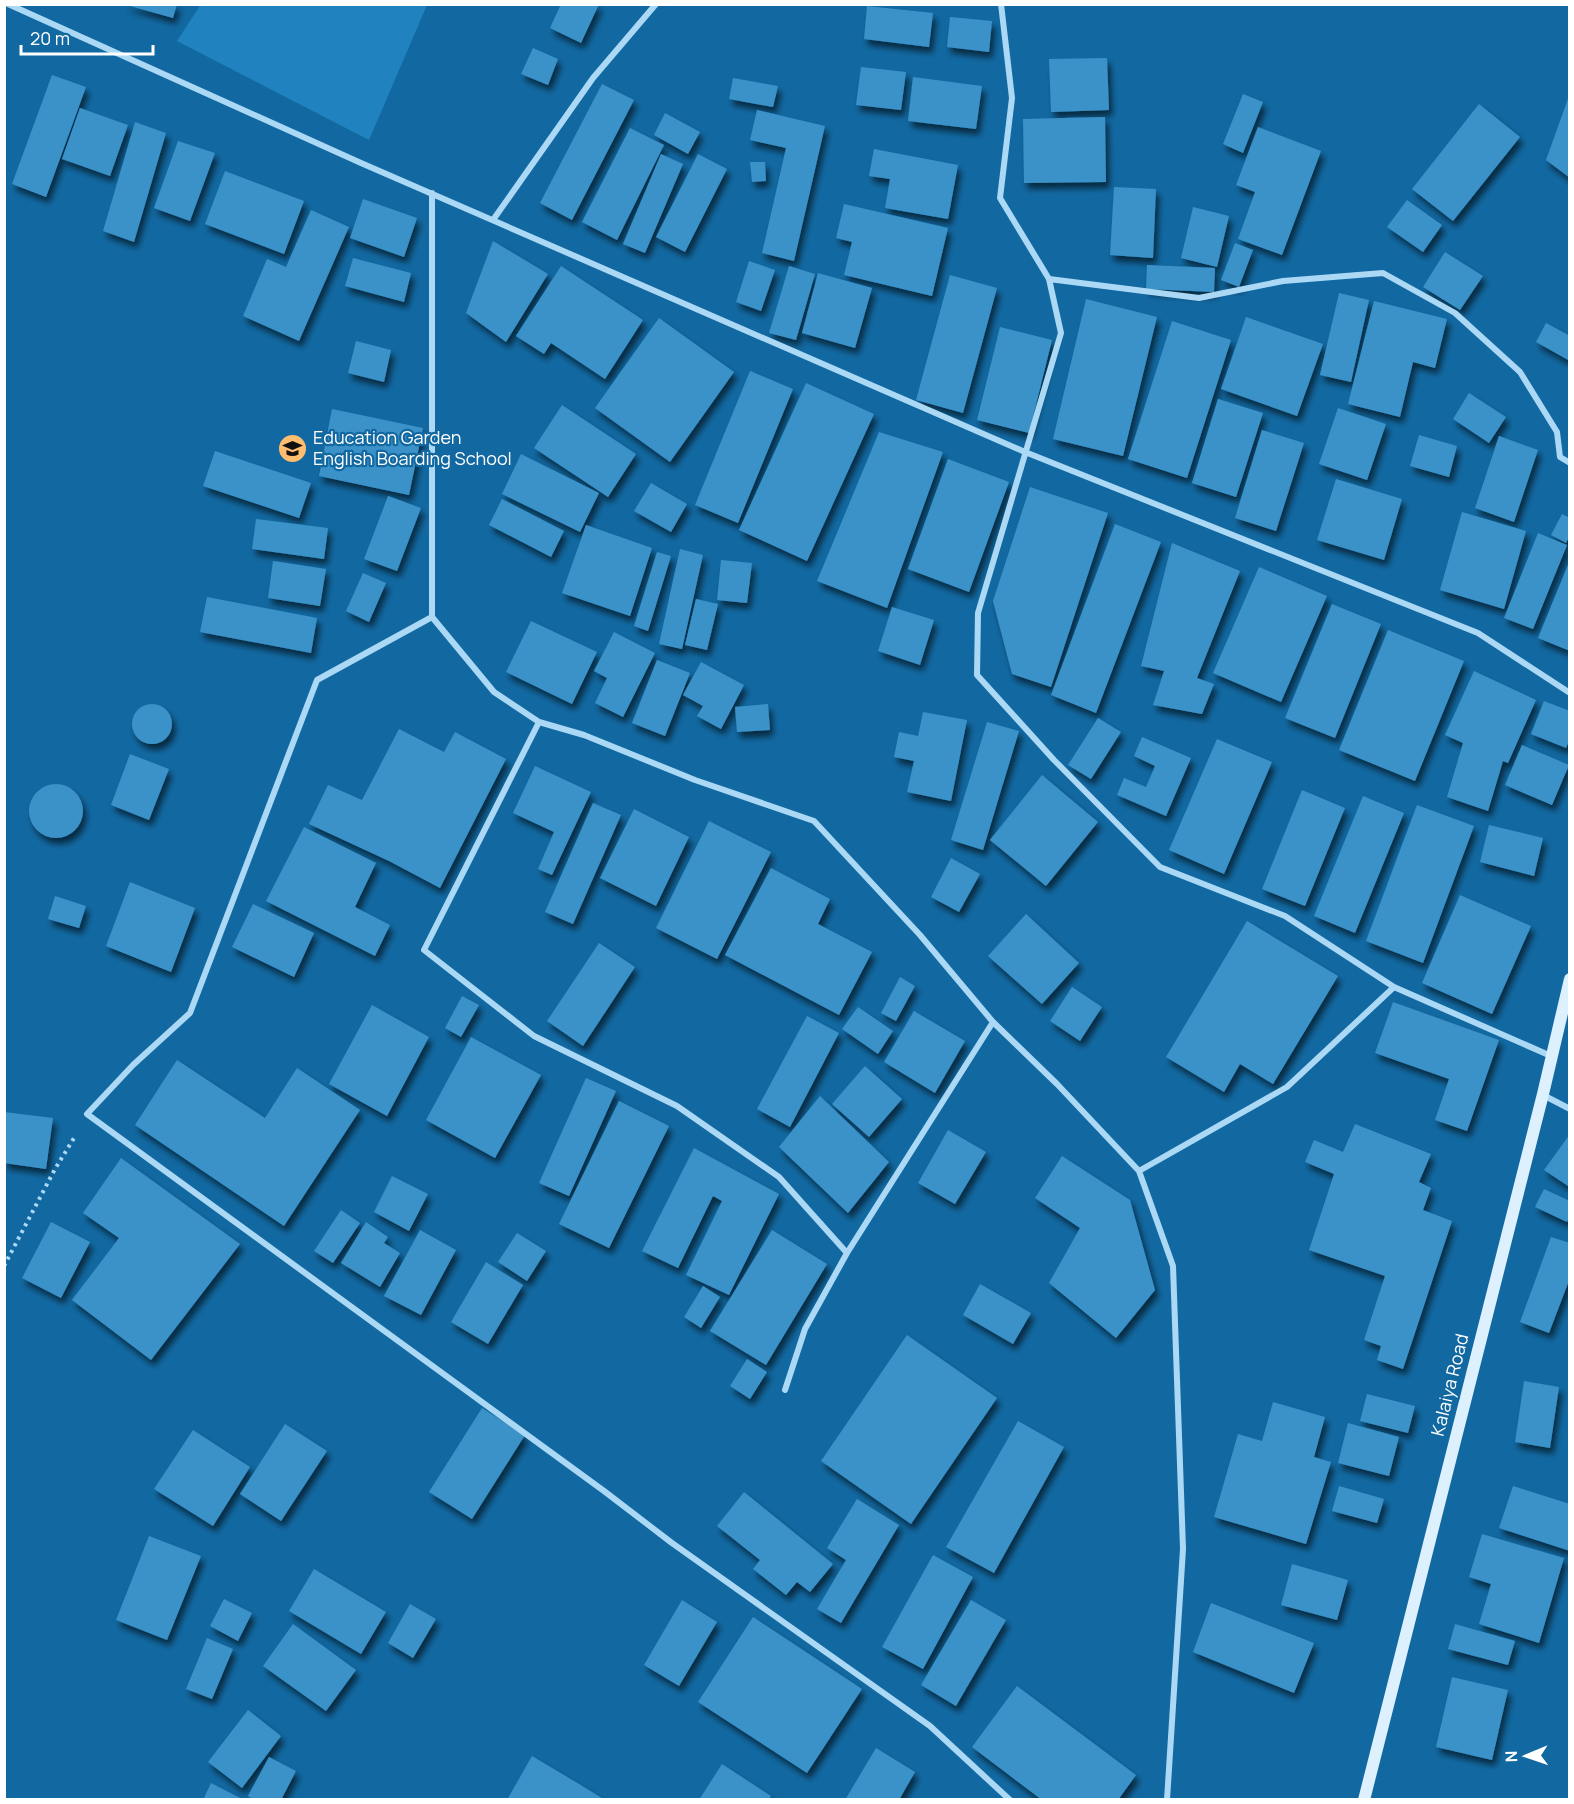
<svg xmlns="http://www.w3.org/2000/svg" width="1574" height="1804" font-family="Manrope,sans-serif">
  <defs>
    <filter id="shadow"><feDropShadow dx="3.5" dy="6" stdDeviation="3" flood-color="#0009"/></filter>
  </defs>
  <rect width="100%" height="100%" fill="#1269a2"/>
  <path fill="#2082bf" d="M201 4H427V5L369 140 177 41Z"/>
  <path fill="#3b92c8" filter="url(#shadow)" d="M123 4H177L173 18Z
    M561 4H599L581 43 550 28Z
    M867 6 933 13 929 47 864 39Z
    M950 17 992 21 989 52 947 47Z
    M533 48 558 59 548 85 521 74Z
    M1107 58 1109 110 1051 112 1049 59Z
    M861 67 906 72 901 110 856 105Z
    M52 75 86 87 46 197 12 184Z
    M913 77 982 86 976 129 908 121Z
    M733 78 778 86 773 107 729 99Z
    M602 84 634 100 572 220 540 203Z
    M1243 94 1263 102 1243 153 1223 144Z
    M1569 96H1570V178L1546 160Z
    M1479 104 1520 137 1453 221 1412 189Z
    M80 108 128 125 110 176 62 159Z
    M757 110 825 126 794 261 762 253 786 148 750 140Z
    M665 113 700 132 688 154 654 135Z
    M1105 117 1106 182 1024 183 1023 119Z
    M135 122 166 133 134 242 103 231Z
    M1258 127 1321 151 1282 255 1238 239 1255 192 1236 185Z
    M630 128 664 145 617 240 582 222Z
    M178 141 215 153 190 221 154 208Z
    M874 149 958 165 948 219 885 208 890 179 869 176Z
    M661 154 683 164 645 253 623 244Z
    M698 154 727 169 685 252 656 237Z
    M750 162H765L766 181 752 182Z
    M225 171 304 201 284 254 205 224Z
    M1114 187 1156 189 1153 258 1110 255Z
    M363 199 417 218 404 257 350 238Z
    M1407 200 1442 225 1423 252 1387 227Z
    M844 204 948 228 932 296 844 275 852 242 836 238Z
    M1193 207 1229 216 1217 267 1181 258Z
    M311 210 349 227 299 341 243 316 267 259 286 267Z
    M493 241 548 274 506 342 466 313Z
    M1235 243 1253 250 1239 287 1221 280Z
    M1445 252 1483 276 1460 310 1423 287Z
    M353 258 411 273 404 302 345 286Z
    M749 261 775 270 761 311 736 302Z
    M1147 265 1215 268 1214 292 1146 289Z
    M561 266 643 320 605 379 551 343 544 354 516 336Z
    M789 266 815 274 796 340 769 333Z
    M818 273 872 288 855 348 802 333Z
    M950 275 997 288 963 413 916 400Z
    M1339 293 1369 300 1351 382 1320 375Z
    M1086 299 1157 317 1123 456 1053 439Z
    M1374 301 1447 319 1435 368 1413 362 1400 417 1348 404Z
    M1246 317 1323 344 1297 416 1221 389Z
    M659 318 734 372 670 462 595 408Z
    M1172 321 1231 340 1187 478 1128 459Z
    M1546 323 1570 336V361L1536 342Z
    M1000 327 1052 340 1029 433 977 420Z
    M356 341 391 350 384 382 348 373Z
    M750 371 793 389 738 523 695 505Z
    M806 383 874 414 807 561 739 530Z
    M1469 393 1506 417 1489 443 1453 419Z
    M1218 399 1263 413 1236 497 1192 483Z
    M562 405 636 454 608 497 534 448Z
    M1338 408 1386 424 1367 480 1319 464Z
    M332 409 423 428 409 495 319 476Z
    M1262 430 1304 443 1276 531 1235 518Z
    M879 432 943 452 887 608 817 581Z
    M1419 435 1457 446 1449 477 1410 466Z
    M1499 436 1538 450 1514 522 1475 508Z
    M215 451 311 483 299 518 203 486Z
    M521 454 599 493 580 532 502 494Z
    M948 459 1009 482 969 592 908 569Z
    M1336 479 1402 499 1384 560 1317 540Z
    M651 483 687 504 671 532 634 511Z
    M1030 487 1108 513 1051 687 1012 674 993 601Z
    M388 496 421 508 397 571 364 559Z
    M502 499 564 531 551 557 489 525Z
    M1462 512 1526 531 1504 609 1440 590Z
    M1562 514 1570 518V535L1566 543 1551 535Z
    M256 519 328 528 324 559 252 549Z
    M1115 524 1161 542 1096 713 1051 695Z
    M586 525 652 548 630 616 562 593Z
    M1538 533 1567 545 1533 629 1504 618Z
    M1172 543 1240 571 1197 678 1214 684 1202 714 1153 705 1164 671 1141 666Z
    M680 549 703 555 682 649 659 644Z
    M657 552 671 556 648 631 634 626Z
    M721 560 752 563 747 603 717 600Z
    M1570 560V651L1538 638Z
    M273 561 326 569 320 606 268 598Z
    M1259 567 1327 596 1281 702 1213 673Z
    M363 573 386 583 369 622 346 611Z
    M207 597 317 618 311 653 200 632Z
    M696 599 718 604 707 650 685 645Z
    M1332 604 1381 624 1335 738 1285 718Z
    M892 607 934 620 920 665 878 651Z
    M531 621 597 652 572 704 506 672Z
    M1388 630 1464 661 1415 781 1339 750Z
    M614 632 655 653 623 717 595 703 607 678 594 671Z
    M657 660 690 673 665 736 632 723Z
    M701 662 744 685 721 729 697 716 703 706 683 695Z
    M1474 671 1536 700 1508 763 1503 761 1488 811 1447 797 1463 743 1445 735Z
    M1544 701 1570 711V739L1566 748 1531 734Z
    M132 724a20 20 0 1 1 40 0a20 20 0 1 1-40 0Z
    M768 704 770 730 737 732 735 707Z
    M923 712 967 720 951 801 907 792 914 761 894 757 899 732 918 736Z
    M1098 718 1121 732 1091 779 1068 765Z
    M987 722 1019 731 983 850 951 840Z
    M399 729 444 752 455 732 506 759 440 888 389 861 309 824 328 785 362 800Z
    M1142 737 1191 758 1166 816 1117 795 1124 778 1146 787 1155 766 1134 756Z
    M1217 739 1272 762 1224 874 1169 850Z
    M1522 745 1569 765 1552 805 1505 785Z
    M130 754 169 769 149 820 111 805Z
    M535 766 591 792 552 875 538 869 554 832 513 813Z
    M1042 775 1098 822 1046 886 990 840Z
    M29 811a27 27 0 1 1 54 0a27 27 0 1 1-54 0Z
    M1302 790 1345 808 1305 906 1262 889Z
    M1363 796 1404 813 1355 933 1314 916Z
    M593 803 621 815 573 924 545 912Z
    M1417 805 1474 826 1423 963 1366 941Z
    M634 809 689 837 656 906 600 878Z
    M709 821 771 852 717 959 656 928Z
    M1489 825 1543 838 1534 876 1480 862Z
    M304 827 376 863 355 907 390 925 375 956 266 901Z
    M951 858 980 874 959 912 931 897Z
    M771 868 830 899 818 924 872 952 839 1015 725 955Z
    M130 882 195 908 171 972 106 946Z
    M1460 895 1531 926 1492 1014 1422 983Z
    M55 896 86 906 79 928 48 919Z
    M253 904 314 933 294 977 232 947Z
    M1026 914 1079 963 1042 1004 988 956Z
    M1247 921 1338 976 1273 1084 1240 1064 1224 1092 1166 1057Z
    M599 943 635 967 583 1046 547 1021Z
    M900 977 915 986 896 1021 881 1013Z
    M1072 987 1102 1007 1080 1041 1050 1021Z
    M462 996 479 1005 461 1037 445 1028Z
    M1393 1002 1499 1040 1467 1131 1435 1120 1449 1079 1375 1053Z
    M372 1005 429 1037 387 1116 329 1084Z
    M858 1007 893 1031 878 1054 842 1029Z
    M914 1011 965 1041 935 1093 884 1062Z
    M807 1016 839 1033 790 1127 757 1109Z
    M471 1037 541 1075 495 1158 426 1120Z
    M177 1060 265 1118 297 1068 360 1110 284 1226 135 1125Z
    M865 1066 902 1099 869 1137 832 1104Z
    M586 1078 616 1091 569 1196 539 1183Z
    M820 1096 889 1162 848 1213 779 1147Z
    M619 1101 669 1126 609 1248 559 1224Z
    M4 1112 53 1118 46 1169 4 1163Z
    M1355 1124 1431 1154 1419 1182 1431 1188 1423 1210 1452 1221 1403 1369 1377 1360 1381 1346 1364 1340 1385 1276 1309 1250 1334 1174 1305 1162 1314 1140 1343 1152Z
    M948 1130 986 1152 955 1204 918 1183Z
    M1570 1134V1184L1568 1186 1544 1170Z
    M694 1148 779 1194 729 1295 686 1275 722 1201 713 1196 678 1268 642 1251Z
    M1062 1156 1130 1200 1155 1290 1116 1338 1049 1283 1080 1228 1035 1198Z
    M121 1158 240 1244 151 1360 72 1300 119 1238 83 1213Z
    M392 1176 428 1194 409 1231 374 1212Z
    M1544 1189 1570 1201V1216L1567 1222 1535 1207Z
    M341 1210 360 1223 333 1263 314 1251Z
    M51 1222 90 1242 61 1298 22 1278Z
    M366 1222 388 1237 384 1243 400 1253 380 1287 341 1263Z
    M420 1230 456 1250 421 1315 384 1296Z
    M772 1230 827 1264 766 1365 710 1331Z
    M517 1233 546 1251 527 1281 498 1262Z
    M1551 1237 1570 1243V1278L1549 1333 1520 1322Z
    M486 1262 523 1285 488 1344 451 1322Z
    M980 1284 1031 1313 1013 1344 963 1315Z
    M703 1286 720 1297 701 1328 684 1317Z
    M907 1335 997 1398 911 1524 821 1461Z
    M747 1359 767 1372 750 1399 730 1386Z
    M1524 1381 1559 1387 1550 1448 1515 1442Z
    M1367 1394 1415 1406 1408 1433 1360 1421Z
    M1273 1402 1325 1417 1314 1457 1331 1462 1306 1544 1214 1517 1238 1434 1262 1441Z
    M482 1408 525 1435 472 1519 429 1492Z
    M1018 1421 1064 1447 994 1573 946 1547Z
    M1348 1423 1399 1437 1389 1476 1338 1463Z
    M285 1424 327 1451 281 1521 240 1494Z
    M193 1430 250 1467 213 1526 154 1489Z
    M1339 1486 1384 1499 1377 1523 1332 1511Z
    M1513 1486 1570 1504V1551L1499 1528Z
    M744 1492 833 1564 810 1592 797 1582 786 1595 753 1569 760 1560 717 1526Z
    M857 1499 899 1525 841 1623 817 1609 846 1560 827 1548Z
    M1482 1534 1564 1558 1539 1643 1479 1624 1491 1584 1469 1577Z
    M149 1536 201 1556 167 1640 116 1620Z
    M933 1555 973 1577 923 1669 882 1647Z
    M1292 1564 1348 1580 1337 1620 1281 1605Z
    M314 1569 386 1612 361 1654 289 1611Z
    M224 1599 252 1613 238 1641 210 1626Z
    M682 1600 717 1622 679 1686 644 1665Z
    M971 1600 1006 1620 956 1706 921 1685Z
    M1211 1603 1314 1643 1294 1693 1193 1652Z
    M410 1604 436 1619 413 1658 388 1643Z
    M753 1617 862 1689 807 1773 698 1702Z
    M293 1624 356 1670 326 1711 263 1666Z
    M1455 1624 1515 1641 1508 1665 1448 1649Z
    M207 1638 233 1649 212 1699 186 1689Z
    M1452 1677 1508 1690 1492 1760 1436 1747Z
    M1017 1686 1136 1775 1118 1800H1042L972 1747Z
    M248 1710 281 1736 242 1788 208 1762Z
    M876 1748 915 1772 899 1800H845Z
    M532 1756 579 1784 605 1800H507Z
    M269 1757 296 1771 281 1800H254L248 1796Z
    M722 1764 771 1796 769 1800H699Z
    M211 1783 244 1800H203Z"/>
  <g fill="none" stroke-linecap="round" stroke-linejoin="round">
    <path stroke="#abd9f5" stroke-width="4" stroke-dasharray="3 4.5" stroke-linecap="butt" d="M4 1266 55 1169 74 1138"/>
    <path stroke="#abd9f5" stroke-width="6" d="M8 4 361 163 1025 452 1478 633 1570 693
      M1001 4 1012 98 1000 198 1049 279 1199 298 1283 281 1383 273 1455 313 1520 372 1557 432 1560 457 1570 463
      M432 193V617L494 692 539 722 584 735 695 780 814 821 920 935 993 1022 1057 1084 1139 1171 1173 1266 1183 1549 1167 1800
      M493 220 593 78 656 4
      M1049 279 1061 333 978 613 977 675 1054 760 1160 867 1285 916 1394 987
      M432 617 317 680 190 1013 133 1065 87 1114 604 1491 672 1543 930 1726 1010 1800
      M539 722 424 950 534 1036 677 1106 779 1177 847 1253
      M1543 1095 1570 1109
      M1139 1171 1287 1087 1394 987 1551 1056
      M785 1390 805 1329 847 1253 993 1022"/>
    <path stroke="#dcf0fe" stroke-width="12" d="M1364 1800 1543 1094 1570 979"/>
  </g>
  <defs>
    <symbol id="school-disc" viewBox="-11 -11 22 22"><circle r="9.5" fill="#ffbd6f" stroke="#1269a2"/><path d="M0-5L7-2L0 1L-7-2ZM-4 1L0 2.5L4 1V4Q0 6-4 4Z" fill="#111"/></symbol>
  </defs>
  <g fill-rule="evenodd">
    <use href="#school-disc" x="276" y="432" width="33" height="33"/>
  </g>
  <g text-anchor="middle" stroke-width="4.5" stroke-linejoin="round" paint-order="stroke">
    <g font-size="18" fill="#fff" stroke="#1269a2" text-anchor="start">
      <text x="313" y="444">Education Garden<tspan x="313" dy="21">English Boarding School</tspan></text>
    </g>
    <g font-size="18" fill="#fff" stroke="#1269a2">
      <text transform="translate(1450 1385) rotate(-76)" y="6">Kalaiya Road</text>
    </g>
  </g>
  <rect width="1574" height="1804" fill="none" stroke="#ffffff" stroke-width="12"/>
  <g transform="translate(1526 1756) rotate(268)" stroke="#1269a2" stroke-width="4.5" paint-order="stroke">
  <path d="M0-4.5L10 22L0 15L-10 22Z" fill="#ffffff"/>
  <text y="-9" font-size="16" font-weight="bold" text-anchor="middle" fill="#ffffff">N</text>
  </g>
  <path d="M21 45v9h132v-9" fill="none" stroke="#ffffff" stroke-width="3"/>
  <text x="30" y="45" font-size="18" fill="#ffffff" stroke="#1269a2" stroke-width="4.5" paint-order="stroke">20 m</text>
</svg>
